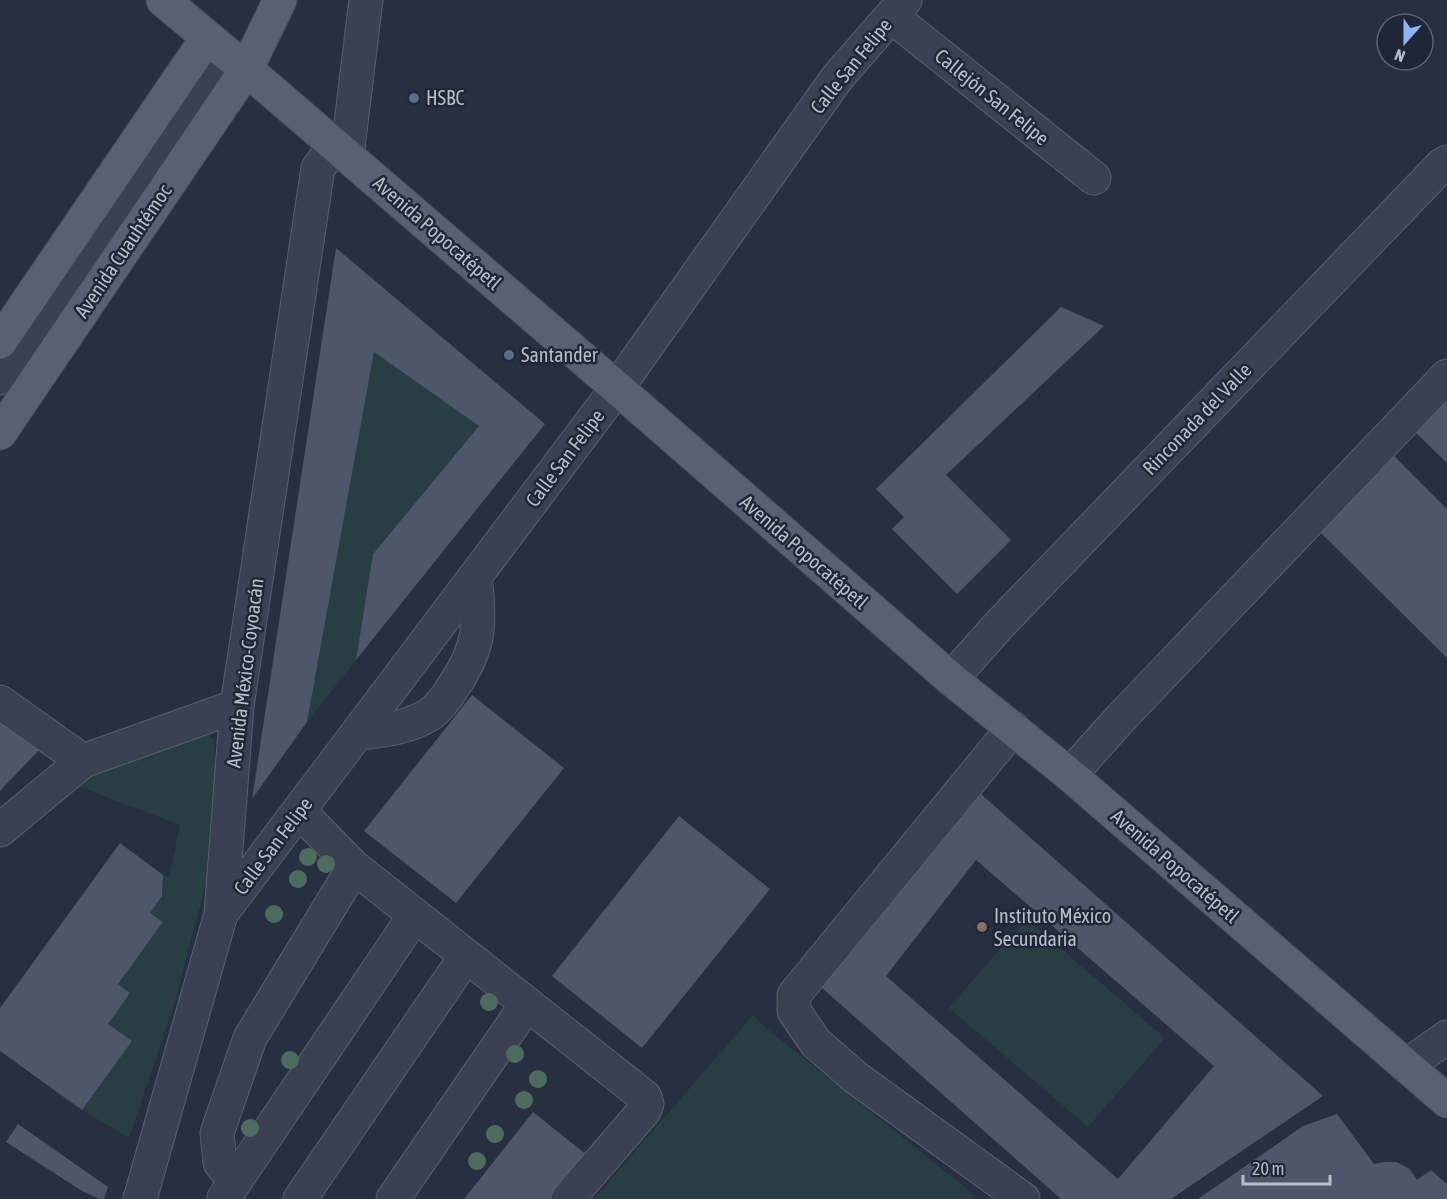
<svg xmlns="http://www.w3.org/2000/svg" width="1447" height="1199" font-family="'Asap Condensed',sans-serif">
  <rect width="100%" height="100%" fill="#263041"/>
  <path fill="#283e42" d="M374 352 479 426 373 554 356 660 307 722Z
    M198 729 214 739 216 789 211 864 174 1005 129 1138 82 1110 108 1074 116 1030 108 1024 130 993 118 984 163 922 150 913 162 896 163 875 169 877 180 825 75 785 93 764Z
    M1026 919 1165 1038 1088 1127 949 1008Z
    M753 1015 766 1028 976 1196 973 1199H594Z"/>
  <path fill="#4c576a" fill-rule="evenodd" d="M336 248 545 424 356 660 373 554 479 426 374 352 307 722 252 799Z
    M1061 307 1104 326 946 475 1011 540 957 594 892 529 904 517 876 489Z
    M1447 400V463L1415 432Z
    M1391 453 1447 509V658L1316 528Z
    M472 695 564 768 456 903 364 831Z
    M0 721 39 750 0 791Z
    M973 787 1323 1096 1171 1199H1061L813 980ZM976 860 1214 1066 1118 1179 886 976Z
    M679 816 770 889 642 1048 552 976Z
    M120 843 163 875 162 896 150 913 163 922 118 984 130 993 108 1024 132 1041 82 1110 0 1051V1008Z
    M533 1112 587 1155 552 1199H464Z
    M1337 1114 1374 1164 1384 1162H1396L1410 1169 1417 1180 1431 1170 1447 1184V1199H1198L1303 1126Z
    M18 1124 108 1187 104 1199H99L82 1191 6 1142Z"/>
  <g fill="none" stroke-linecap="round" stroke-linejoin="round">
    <defs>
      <path id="minor" d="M891 16 1094 178
        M347 156 366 0
        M0 378 220 48
        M951 679 1001 623 1442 165 1447 162
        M0 702 83 761
        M1013 728 794 995V1011L816 1043 855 1077 1023 1199
        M357 733C382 731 407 728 429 715 438 709 447 697 453 687 480 648 481 624 475 577
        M1070 775 1119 720 1447 376
        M299 811 354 867
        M0 830 83 761 237 706
        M221 914 617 388 837 78 905 0
        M1406 1066 1447 1037
        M235 1181 220 1163 217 1133 250 1038 354 867 645 1097 647 1104 644 1111 568 1199
        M224 1198 415 915
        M140 1199 221 914 237 706 318 168 335 146
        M300 1199 466 956
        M393 1199 527 1004"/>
      <path id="major" d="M163 0 260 81 617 388 951 679 1070 775 1447 1101
        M0 342 207 38
        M0 433 246 70 280 0"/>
    </defs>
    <use href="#minor" stroke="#58606e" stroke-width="35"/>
    <use href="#major" stroke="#444b5a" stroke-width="35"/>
    <use href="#minor" stroke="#3a4251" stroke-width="33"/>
    <use href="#major" stroke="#586171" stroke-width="33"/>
  </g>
  <g fill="#4e6b60">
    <circle cx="308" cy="857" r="9"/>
    <circle cx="326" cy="864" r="9"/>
    <circle cx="298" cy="879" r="9"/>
    <circle cx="274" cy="914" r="9"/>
    <circle cx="489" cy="1002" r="9"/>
    <circle cx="515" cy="1054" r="9"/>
    <circle cx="290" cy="1060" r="9"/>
    <circle cx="538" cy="1079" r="9"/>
    <circle cx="524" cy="1100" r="9"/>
    <circle cx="250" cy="1128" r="9"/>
    <circle cx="495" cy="1134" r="9"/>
    <circle cx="477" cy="1161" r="9"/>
  </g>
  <g fill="#5c6f8a" stroke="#1f2736" stroke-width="2">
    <circle cx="414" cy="98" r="6"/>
    <circle cx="509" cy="355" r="6"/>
  </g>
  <circle fill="#8d6e63" stroke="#1f2736" stroke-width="2" cx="982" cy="927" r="6"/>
  <g text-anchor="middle" stroke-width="5" stroke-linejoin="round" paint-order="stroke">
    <g font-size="20" fill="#b7becb" stroke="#1f2736">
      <text transform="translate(851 66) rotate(-51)" y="7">Calle San Felipe</text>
      <text transform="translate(992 97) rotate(39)" y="7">Callejón San Felipe</text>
      <text transform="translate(437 233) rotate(41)" y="7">Avenida Popocatépetl</text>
      <text transform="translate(123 251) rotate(-56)" y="7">Avenida Cuauhtémoc</text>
      <text transform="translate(1197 419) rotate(-46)" y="7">Rinconada del Valle</text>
      <text transform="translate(565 458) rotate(-53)" y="7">Calle San Felipe</text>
      <text transform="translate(804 552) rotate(41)" y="7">Avenida Popocatépetl</text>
      <text transform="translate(245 673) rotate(-83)" y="7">Avenida México-Coyoacán</text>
      <text transform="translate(273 846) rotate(-53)" y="7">Calle San Felipe</text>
      <text transform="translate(1175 866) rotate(41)" y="7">Avenida Popocatépetl</text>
    </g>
    <g font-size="20" fill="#b7becb" stroke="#1f2736" text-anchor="start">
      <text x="426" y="105">HSBC</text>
      <text x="521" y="362">Santander</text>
      <text x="994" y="923">Instituto México<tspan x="994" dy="23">Secundaria</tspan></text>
    </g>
  </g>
  <g transform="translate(1405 42) rotate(201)"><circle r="28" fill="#1f2736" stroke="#5c6372" stroke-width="1.5"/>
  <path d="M0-4.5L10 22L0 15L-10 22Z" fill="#8eb4f8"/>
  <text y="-9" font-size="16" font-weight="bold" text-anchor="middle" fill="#b7becb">N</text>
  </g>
  <path d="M1243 1175v9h87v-9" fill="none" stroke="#b7becb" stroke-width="3"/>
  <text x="1252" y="1175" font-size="18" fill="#b7becb" stroke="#1f2736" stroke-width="4.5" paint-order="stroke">20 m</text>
</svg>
